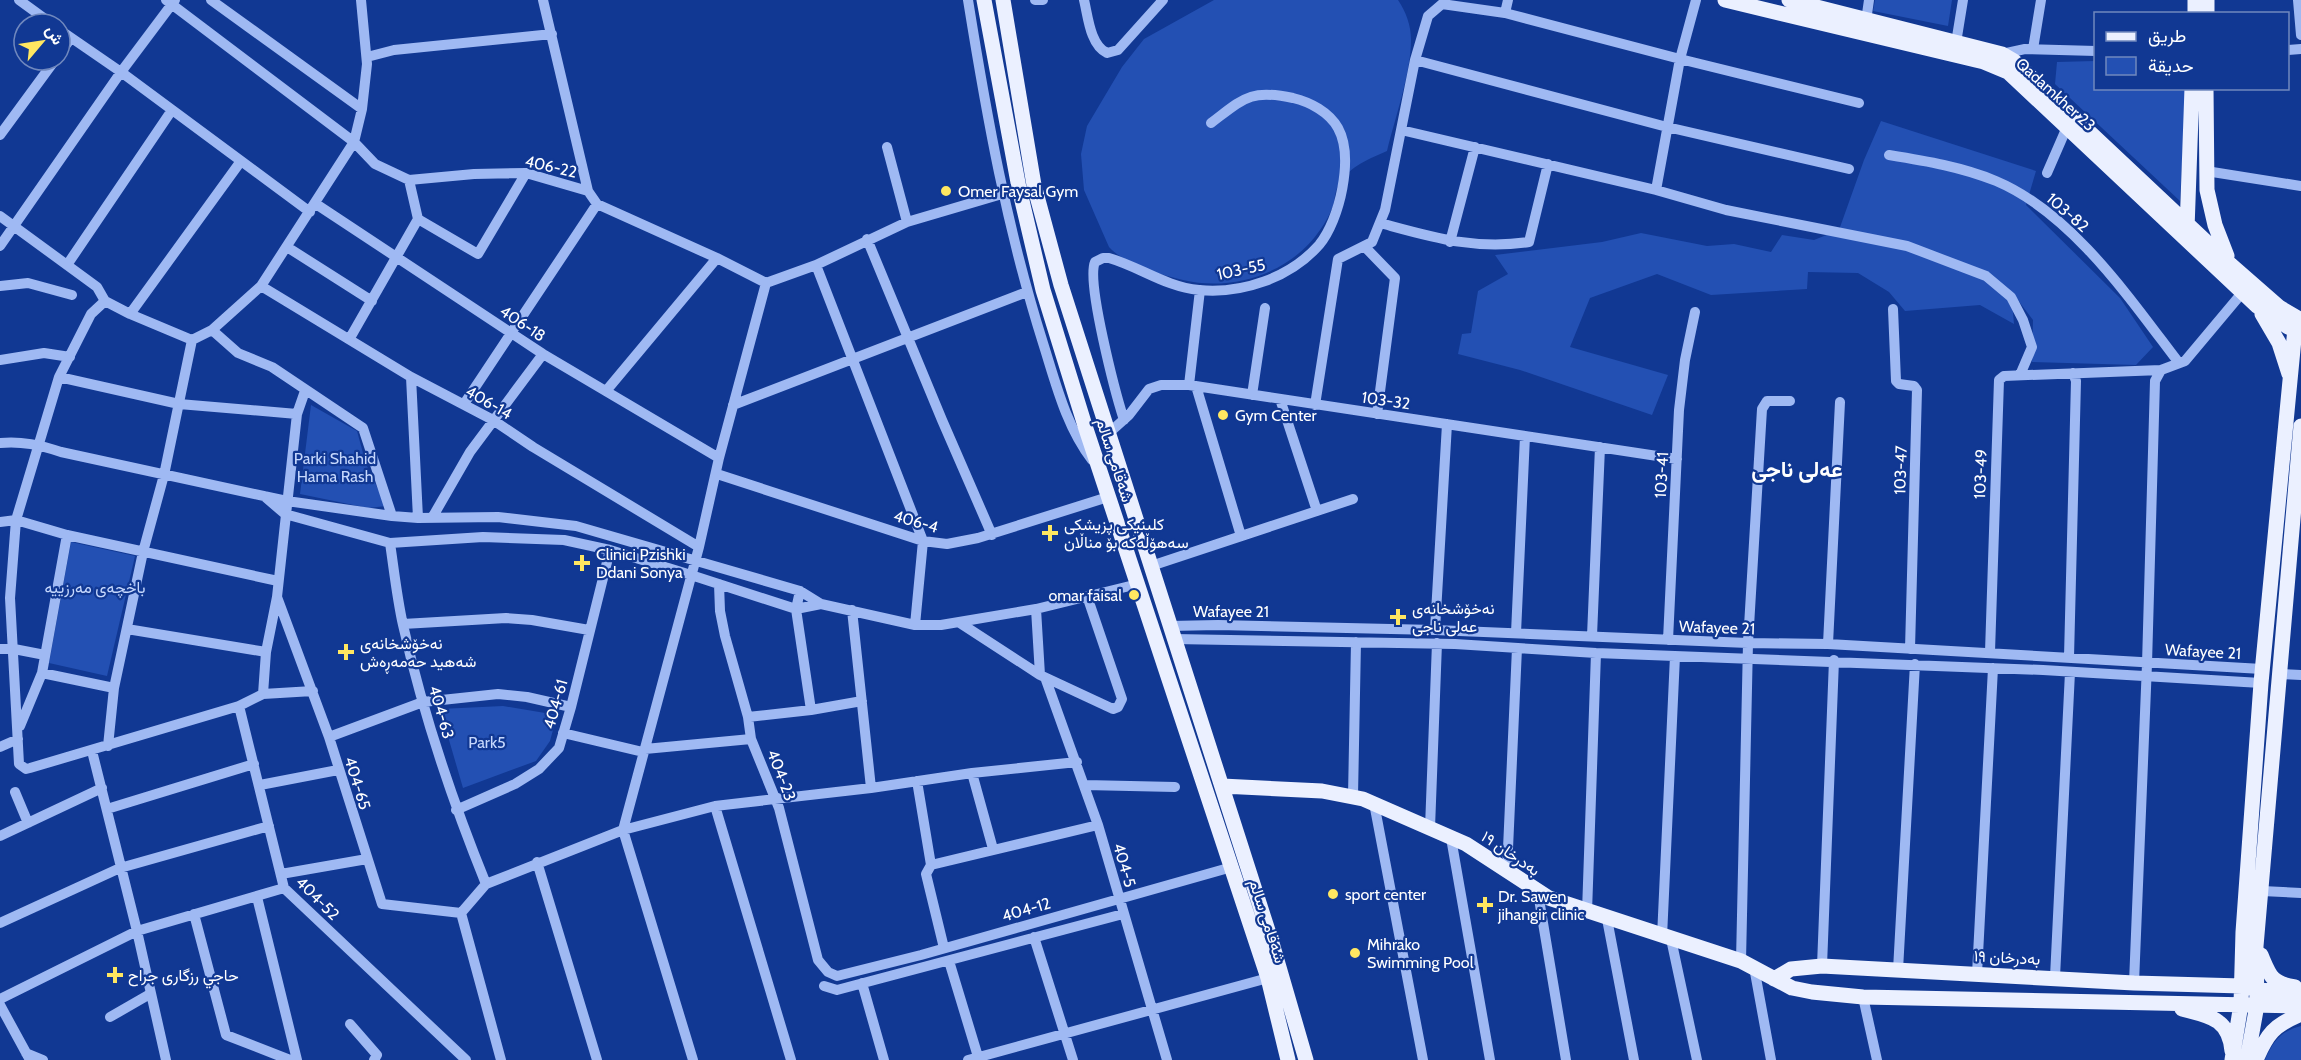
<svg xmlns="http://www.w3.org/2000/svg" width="2301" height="1060" font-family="Cabin,Vazirmatn,sans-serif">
  <rect width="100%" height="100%" fill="#113893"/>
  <path fill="#2350b3" d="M1214 0H1398C1406 12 1411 25 1411 40 1411 73 1395 118 1387 151 1369 159 1350 166 1339 184 1335 190 1335 199 1333 206 1330 214 1325 223 1320 230 1291 273 1233 292 1183 280 1159 274 1127 266 1109 247L1084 190 1081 154 1087 126 1122 67 1144 39Z
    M1875 0H1952L1948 26 1873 11Z
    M2095 61 2096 88 2186 89 2180 201 2055 84 2057 62Z
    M1881 121 2036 171 2026 205 2120 298 2153 347 2136 365 2032 362 2033 320 2011 291 2014 324 1980 305 1905 311 1889 292 1858 273 1808 272 1807 289 1711 295 1657 274 1590 298 1570 347 1668 375 1652 415 1520 370 1458 354 1462 334 1471 333 1478 291 1508 274 1495 255 1602 242 1641 233 1707 246 1734 244 1771 252 1782 235 1814 240 1839 230 1864 160Z
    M311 405 357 431 366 464 386 506 368 508 300 494Z
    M71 542 135 556 107 676 49 663Z
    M503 706 557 715 550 741 536 761 463 788 440 709Z
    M2301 1026V1060H2265C2273 1041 2281 1031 2301 1026Z"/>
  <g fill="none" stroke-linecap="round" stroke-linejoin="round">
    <path stroke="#9fb9f3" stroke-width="10" d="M19 0 52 24
      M166 0 354 142 375 164 409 180 474 174 526 173 588 191 597 204 717 258 766 283
      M211 0 362 109
      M543 0 588 191
      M968 0C987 118 1007 229 1043 343 1056 384 1066 426 1092 460
      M1035 0H1043
      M1084 0C1088 16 1090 45 1107 53L1118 50 1163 0
      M2298 0 2301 35
      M1505 13 1508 0
      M1866 21 1869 0
      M60 30 121 72 310 212
      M1956 43 1963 0
      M2033 49 2041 0
      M2288 50 2301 49
      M60 53 71 38
      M2002 54 2025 49 2096 51
      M367 57 394 50 552 34
      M1415 60 1667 127 1849 169
      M1401 130 1656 190 1726 210 1907 246 1986 276 2011 297 2023 320 2032 347 2020 375
      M0 135 55 60
      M887 147 907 222
      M1889 155C1926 161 1962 167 1996 181 2072 213 2130 299 2179 363
      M2206 171 2301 186
      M2047 173 2067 127
      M1656 190 1680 59 1696 0
      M316 204 543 354 719 458
      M0 216 97 287 105 301 130 314 192 340
      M418 219 478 254 526 173
      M1380 223C1432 237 1473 250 1529 242L1548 164
      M867 239 942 420 992 535
      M1450 242 1475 147
      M0 246 121 72 175 0
      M1364 246 1395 278 1377 414
      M287 247 372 301
      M67 265 172 110
      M816 265 923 541 915 625
      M766 283 816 265 907 222 1002 194
      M0 286 28 283 72 295
      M261 286 411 377 493 420 533 447 699 547
      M105 301 91 314 59 377 16 520 10 598 19 764 26 769 30 768 239 706 263 694 313 691
      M1893 309 1896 381 1899 384 1914 386 1917 390 1910 649
      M130 314 241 161
      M212 330 238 353 272 367 363 428 392 516
      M350 338 418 219 409 180
      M0 360 44 353 70 357
      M59 377 179 404 297 414
      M411 377 418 518
      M1189 385 1200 290
      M1196 386 1241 536
      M606 391 717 258
      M1252 395 1265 308
      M1280 399 1317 511
      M464 404 597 204
      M733 405 1027 292
      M1315 405 1338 259 1372 242 1385 210 1415 60 1428 16 1442 4 1505 13 1680 59 1859 103
      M1124 420C1116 395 1086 282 1095 262L1103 258H1109C1140 267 1166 287 1199 290 1242 294 1290 278 1319 245 1340 220 1354 157 1338 128 1329 112 1310 102 1293 98 1250 89 1244 98 1211 123
      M1110 432 1129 415 1149 389 1161 385H1189L1677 459
      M0 443C22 441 40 445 61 452L287 501 392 516 418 518 498 517 576 526 800 591 821 604
      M717 474 923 541 947 544 978 538 1108 497
      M264 496 285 514 390 543 483 537 564 540 610 550 691 575 796 609 821 604 915 625H941L1036 609 1138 584
      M432 518 470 452 543 354
      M0 522 16 520 67 535 278 581
      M390 543C394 570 397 598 403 625 423 714 452 800 486 884
      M1151 566 1353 499
      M719 584 720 611 725 636 748 717 751 739 779 808 818 960 828 972 837 976 921 955 1232 867
      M800 591 796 609 811 710
      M277 597 329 737 382 904 461 913
      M1036 609 1040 675 1113 709 1118 707 1122 699 1087 596
      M852 610 871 788
      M960 623 1040 675
      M403 624 506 618 532 620 589 630
      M1170 626 1218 625 1435 630 1748 643 1828 644 2262 669
      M127 629 266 652
      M1435 630 1447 424
      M1516 633 1525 436
      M1592 636 1600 447
      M1174 639 1455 644 1596 653 2043 670 2261 683
      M1668 640 1679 410 1685 360 1695 312
      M1828 644 1840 402
      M0 649H14L45 655
      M1990 652 1999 380 2004 376 2161 370
      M2069 657 2076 381 2073 373
      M42 673 114 688
      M2280 674 2301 675
      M1046 680 1098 825 1167 1060
      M263 694 266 652 277 597 297 414 305 391
      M239 706 284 888 466 1060
      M748 717 811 710 862 701
      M20 726 42 673 67 535
      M563 733 643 752
      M329 737 423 702 498 694 527 697 571 707
      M108 746 114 688 143 552 164 475 192 340 212 330 261 286 354 142 362 109 367 64 361 0
      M0 747 18 739
      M645 749 751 739
      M92 751 137 931 166 1060
      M972 773 993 849
      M917 781 931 865 926 874 944 948
      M260 785 338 770
      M1085 785 1175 787
      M15 792 28 823
      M1353 796 1356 642
      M1374 803 1423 1060
      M715 806 791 1060
      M107 809 254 764
      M456 810 515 784 539 769 559 748 571 707 610 550
      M1430 828 1437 643
      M623 830 699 547 719 458 766 283
      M623 830 693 1060
      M0 836 102 788
      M1451 838 1490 1060
      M537 862 597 1060
      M931 865 1098 825
      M1507 871 1517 648
      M281 874 367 859
      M2262 891 2301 893
      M1538 893 1566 1060
      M257 897 297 1060
      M1587 912 1596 653
      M461 913 486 884 623 830 715 806 871 788 972 773 1077 762
      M461 913 501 1060
      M194 914 226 1035 290 1060
      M1607 919 1634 1060
      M0 923 120 868 269 826
      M1034 937 1073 1060
      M1662 937 1675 656
      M1671 939 1697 1060
      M949 961 979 1060
      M1741 961 1748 643 1762 409 1767 401H1790
      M1822 966 1834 660
      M1754 967 1771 1060
      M1898 970 1915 664
      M1977 974 1993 668
      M2055 977 2070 672
      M862 983 884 1060
      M2134 983 2147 664 2155 381 2161 370 2185 361 2242 293
      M824 986 837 990 1123 914
      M1863 997 1877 1060
      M0 999 137 931 284 888
      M0 1005 30 1060
      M110 1017 150 994
      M350 1024 377 1055 374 1060
      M26 1053 43 1060
      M968 1060 1268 978"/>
    <path stroke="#ebf0ff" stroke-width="15" d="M984 0 1019 188 1043 290 1086 429 1268 978 1288 1060
      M1003 0 1034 185 1061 285 1272 943 1306 1060
      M1725 0 1984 62 2008 72 2257 306 2288 327 2301 333
      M1789 0 2002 54 2014 61 2231 265 2279 307 2301 320
      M2195 14V0
      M2207 14V0
      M2206 88 2207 190 2215 225 2227 256
      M2187 229 2192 88
      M2262 314 2279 343 2289 374
      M1222 786 1322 791 1363 799 1466 844 1549 898 1741 961 1792 988 1812 992 1863 997 2301 1006
      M2261 955C2270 976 2271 983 2295 987
      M1774 979 1791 969 1822 966 2134 983 2242 986 2258 990 2301 993
      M2182 1009C2209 1016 2229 1018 2232 1051
      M2232 1060 2241 1004 2243 932 2261 683 2296 318
      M2247 1060 2257 1005 2256 946 2301 426
      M2256 1060C2267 1034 2274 1025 2301 1014"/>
  </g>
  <g fill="#ffe761" stroke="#113893" stroke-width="2">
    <circle cx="946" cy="191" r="6"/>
    <circle cx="1223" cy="415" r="6"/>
    <path d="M1047 524h6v6h6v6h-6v6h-6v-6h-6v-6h6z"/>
    <path d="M579 554h6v6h6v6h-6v6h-6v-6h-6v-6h6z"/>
    <circle cx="1134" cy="595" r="6"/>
    <path d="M1395 608h6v6h6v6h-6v6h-6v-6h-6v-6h6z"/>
    <path d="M343 643h6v6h6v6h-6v6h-6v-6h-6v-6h6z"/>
    <circle cx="1333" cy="894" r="6"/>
    <path d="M1482 896h6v6h6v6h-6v6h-6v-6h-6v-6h6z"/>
    <circle cx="1355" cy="953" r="6"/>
    <path d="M112 966h6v6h6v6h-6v6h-6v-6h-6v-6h6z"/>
  </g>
  <g text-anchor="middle" stroke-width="4.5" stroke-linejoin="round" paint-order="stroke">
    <g font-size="16" fill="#fff" stroke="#113893">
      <text transform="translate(2056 94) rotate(42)" y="6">Qadamkher 23</text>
      <text transform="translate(551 166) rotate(13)" y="6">406-22</text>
      <text transform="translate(2068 212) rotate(41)" y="6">103-82</text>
      <text transform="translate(1241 269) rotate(-12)" y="6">103-55</text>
      <text transform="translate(523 323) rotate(34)" y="6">406-18</text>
      <text transform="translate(1386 400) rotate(8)" y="6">103-32</text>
      <text transform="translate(489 402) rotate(30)" y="6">406-14</text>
      <text transform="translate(1115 460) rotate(72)" y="6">شەقامی سالم</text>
      <text transform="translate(1900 470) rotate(-88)" y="6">103-47</text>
      <text transform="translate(1980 474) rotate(-88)" y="6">103-49</text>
      <text transform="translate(1661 475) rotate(-87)" y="6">103-41</text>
      <text transform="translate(916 521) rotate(16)" y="6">406-4</text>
      <text x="1231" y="617">Wafayee 21</text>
      <text transform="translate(1717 627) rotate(2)" y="6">Wafayee 21</text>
      <text transform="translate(2203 651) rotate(3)" y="6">Wafayee 21</text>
      <text transform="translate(555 704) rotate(-74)" y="6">404-61</text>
      <text transform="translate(442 712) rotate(74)" y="6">404-63</text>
      <text transform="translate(782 775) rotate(69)" y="6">404-23</text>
      <text transform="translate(358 783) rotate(73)" y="6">404-65</text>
      <text transform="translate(1511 853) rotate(34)" y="6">بەدرخان ١٩</text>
      <text transform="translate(1125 865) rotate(74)" y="6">404-5</text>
      <text transform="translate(318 898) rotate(45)" y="6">404-52</text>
      <text transform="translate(1026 909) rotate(-16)" y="6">404-12</text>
      <text transform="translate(1268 921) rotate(72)" y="6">شەقامی سالم</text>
      <text transform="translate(2007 957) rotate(3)" y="6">بەدرخان ١٩</text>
    </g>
    <g font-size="16" fill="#fff" stroke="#113893" text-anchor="start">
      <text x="958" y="197">Omer Faysal Gym</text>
      <text x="1235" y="421">Gym Center</text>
      <text x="1064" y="530">کلینیکی پزیشکی<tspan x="1064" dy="18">سەهۆڵەکە بۆ مناڵان</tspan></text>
      <text x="596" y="560">Clinici Pzishki<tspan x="596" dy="18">Ddani Sonya</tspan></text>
      <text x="1122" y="601" text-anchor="end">omar faisal</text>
      <text x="1412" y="614">نەخۆشخانەی<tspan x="1412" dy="18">عەلی ناجی</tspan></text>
      <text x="360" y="649">نەخۆشخانەی<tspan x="360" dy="18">شەهید حەمەڕەش</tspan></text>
      <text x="1345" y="900">sport center</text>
      <text x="1498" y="902">Dr. Sawen<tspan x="1498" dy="18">jihangir clinic</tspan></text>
      <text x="1367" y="950">Mihrako<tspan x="1367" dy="18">Swimming Pool</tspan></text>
      <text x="128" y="981">حاجي رزگارى جراح</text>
    </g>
    <g font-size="16" fill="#c6d8fd" stroke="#113893">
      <text x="335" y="464">Parki Shahid<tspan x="335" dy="18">Hama Rash</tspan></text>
      <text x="95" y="593">باخچەی مەرزییە</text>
      <text x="487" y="748">Park5</text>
    </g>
    <g font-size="22" font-weight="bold" fill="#fff" stroke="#113893">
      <text x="1797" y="477">عەلی ناجی</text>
    </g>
  </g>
  <rect x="2094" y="12" width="195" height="78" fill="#113893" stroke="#7088be" stroke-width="1.5"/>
  <rect x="2106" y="32" width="30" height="9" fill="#ebf0ff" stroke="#7088be" stroke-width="1.5"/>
  <text x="2148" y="42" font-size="18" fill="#ffffff">طريق</text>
  <rect x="2106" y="57" width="30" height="18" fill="#2350b3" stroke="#7088be" stroke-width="1.5"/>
  <text x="2148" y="72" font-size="18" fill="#ffffff">حديقة</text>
  <g transform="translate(42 42) rotate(61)"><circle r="28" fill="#113893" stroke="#7088be" stroke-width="1.5"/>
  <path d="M0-4.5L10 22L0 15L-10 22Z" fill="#ffe761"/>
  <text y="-9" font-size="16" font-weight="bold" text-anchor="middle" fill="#ffffff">ش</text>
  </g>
</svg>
